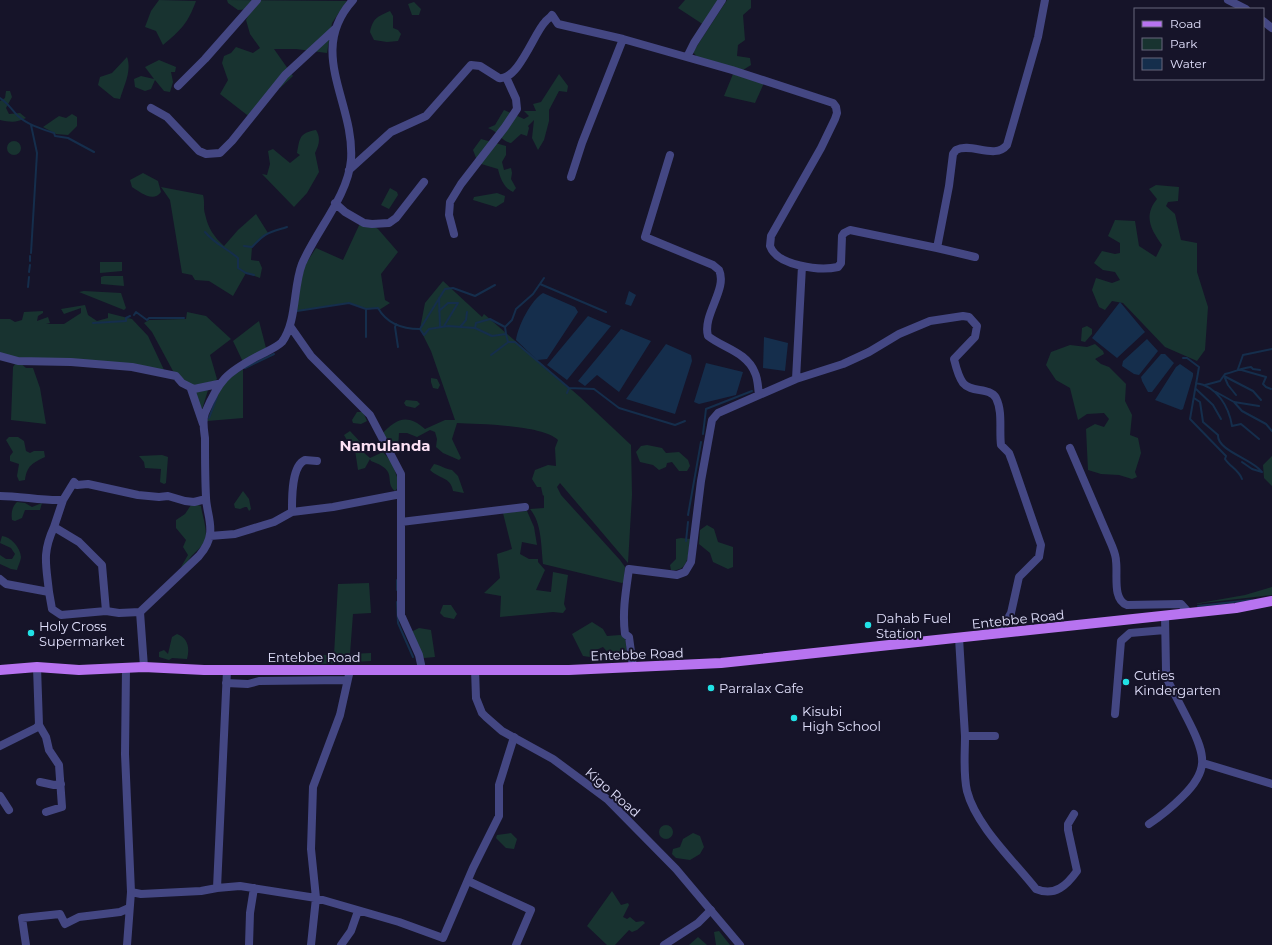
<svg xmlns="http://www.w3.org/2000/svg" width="1272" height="945" font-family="Montserrat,sans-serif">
  <rect width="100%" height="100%" fill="#161429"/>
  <path fill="#183330" d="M159 0 196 1C188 23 181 30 163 45L156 31 145 27 151 11Z
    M227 0 347 1 332 23 327 53 296 49H274L293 76 280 88 278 84 251 118 220 94 228 80 222 63 224 56 231 53 236 47 253 53 260 48 250 34 246 20 252 9 238 10 228 3Z
    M685 0H719L704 25 678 8Z
    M727 0H751V8L743 15 745 40 738 45 737 56 750 58 751 65 743 70 697 57 693 52Z
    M414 2 421 9 419 15H412L408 4Z
    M390 11 393 16V28L398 30 401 34 398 41 387 42 374 40 370 32C373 18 377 17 390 11Z
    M127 57C132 71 124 85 120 99L114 98 98 85 100 77 112 73Z
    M159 60 176 67 175 72H171L173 82 170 92 164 91 155 80 151 89 145 91 135 87 134 79 141 76 154 79 145 67Z
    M559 74 568 86 567 92 559 91 549 110V121L544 140 538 150 532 138 534 120 528 126 529 128 527 136 521 134 511 143C502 142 498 131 488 128L495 125 504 110 524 119 529 116 524 111H536L533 104 541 102Z
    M733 74 764 83 755 103 724 96Z
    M6 91H10L12 97 6 108 9 114 20 113 26 118C16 123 10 122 0 120V101L5 98Z
    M72 114 77 117V126L68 135 56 134 43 127 59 116 66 118Z
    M316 130C321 138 319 145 315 153L319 172 307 193 294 207 262 174 267 175 270 164 268 151 273 149 290 163 300 155 297 153C300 138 299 133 316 130Z
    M481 139 506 146V155L502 162 504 170 511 168 512 173 511 179 516 188 513 192C504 188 500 178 498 169L478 163 473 150Z
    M7 148a7 7 0 1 1 14 0a7 7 0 1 1-14 0Z
    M143 173 158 181 161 192C153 203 140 192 132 187L130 180Z
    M1156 185 1179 187 1178 201 1168 202 1166 206 1175 214 1181 240 1197 243V272L1208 307 1205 350 1197 361 1165 347 1123 303 1112 301 1105 310 1099 307 1092 290 1096 278 1112 283 1120 280 1115 272 1103 270 1094 263 1102 251 1115 254 1120 253V243L1108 236 1115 220 1135 221 1139 246 1156 257 1162 245C1151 230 1143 216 1157 199L1149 189Z
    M161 187 203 195C205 202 203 208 205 214 208 228 214 237 224 246L238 230 256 214 268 233 252 247 251 260 259 261 262 268 260 278 246 273 233 296 209 281 195 280 192 275 182 273 170 200Z
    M390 188 397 192 398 195 389 209 381 205Z
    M497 193 505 196 504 202 496 207 473 200 474 197Z
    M362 219 378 229 398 252 381 274 385 300 390 303 379 310 378 308C364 312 359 303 347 304 329 304 311 311 293 311L305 265 316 248 343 260Z
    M100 262H122V271L100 273Z
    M104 276H123L124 286 101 284V277Z
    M443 281 482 317 484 314 580 397 631 445 632 495 628 563 560 483 557 487 561 495 620 560 625 567 624 582 622 583 543 564C541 547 542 523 530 509L544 508V495L543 496 541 487H537L532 479 535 470 548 465 556 466 555 448 558 440C543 425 478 424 457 423L452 439 461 458 459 460 443 453 436 447 437 439 435 432 430 430 417 437 407 433H399L398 450 393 452 382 434C396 419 407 413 425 429L445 420H455L431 351 420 329 425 303Z
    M84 291 121 293 126 308 124 310 79 292Z
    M85 305 88 315 97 321 108 318V313L132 319 148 336 165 372 128 366 19 362 26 368H33L40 388 46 424 11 420 13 367 17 361 0 357V319H10L15 322 22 320 24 312 43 311V313L38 316 37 321 48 317 50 323 46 324H64L81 313V308L64 314 61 309Z
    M187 312 206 316 231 339 210 355 217 379 215 381 191 386 173 371 152 332 144 323 149 320 186 319Z
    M259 321 266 348 243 362 233 341Z
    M1087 326 1092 329V334L1085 342 1081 341 1082 328Z
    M1095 344 1103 351 1104 354 1095 359 1101 364 1109 367 1126 384 1125 401 1132 415 1130 435 1138 438 1141 453 1135 472 1137 477 1132 479 1119 475 1101 474 1088 470 1086 429 1095 424 1104 427 1109 419 1104 413 1087 414 1078 420 1070 388 1056 380 1046 365 1051 352 1070 345 1087 347Z
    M243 369V418L207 421 217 396 226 380Z
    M431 378 437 379 440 385 438 389 433 388 431 382Z
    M208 390 201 413 195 392Z
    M406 400 417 401 420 404 415 408 406 406 404 403Z
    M357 412H363L367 421 361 424 353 423 352 420Z
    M350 431 364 446 363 452 370 458 383 452 392 463 400 485 395 491C383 481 400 471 371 461L370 459 365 468 358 470 355 450 348 442 344 435Z
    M9 437H18L24 441 26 451 30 453 34 451H44L45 457C33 463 27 465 25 480L19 481 17 476 19 464 10 461V456L13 452 6 440Z
    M647 445 662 448 666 453 679 452 688 460 690 466 687 471H679L672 462 667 463 666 467 659 470 653 465 640 462 636 452 641 446Z
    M162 455 168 457 166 483 164 484 160 482 161 469 145 468 144 462 139 456Z
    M1272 456V486L1264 478 1263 465Z
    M434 464C440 465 445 469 452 470L458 476 464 493 453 491C451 477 439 479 430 470Z
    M243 491 249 499 251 509 249 511 247 507H245L240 509 235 508 234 504Z
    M17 502 25 503 32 507 42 503 40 510H25L22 518 15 521 12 520C11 513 12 507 17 502Z
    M195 504 201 506C202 516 210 535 203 544 197 552 190 555 187 564L181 567 188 555 183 547 186 540 176 528V520L185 514 191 505Z
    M527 511 534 527 537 545 522 542 520 554 529 559H538V562L545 570 536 590 551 592 553 572 568 575 564 604 566 609 563 613 553 612 500 617 501 596 484 593 500 578 497 554 512 549 503 513Z
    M707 525 714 529 718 542 733 547V567L728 569 713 562 710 553 699 544 700 530Z
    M2 536C11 537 20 547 21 557 21 560 18 566 17 570L11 569 0 564V555L6 559H12L15 554 11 548 0 543Z
    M681 538 690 539C688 553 690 572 671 570L670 565 676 559V539Z
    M369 583 371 613 353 614 350 654 371 653V661L319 664 285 663 287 655H334L338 584Z
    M1272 587V595L1194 604 1245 595Z
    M443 605H451L457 614 454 619 444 617 440 613Z
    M592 622 603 629 607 636 620 635 625 637 627 653 623 658 614 659 603 647 596 650 590 657 583 656 572 634Z
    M419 628 431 630 435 657 424 658 417 656 409 633Z
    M177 634C188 638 190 648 187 659L172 658 169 660 159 657V652L164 650 168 654 172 637Z
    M659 832a7 7 0 1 1 14 0a7 7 0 1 1-14 0Z
    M511 833 517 839 514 849 506 848 496 838 497 835Z
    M693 833 700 836 704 847 700 854 690 860 676 858 672 854 673 849 680 847 683 839Z
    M612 891 621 905 628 903 629 905 623 917 627 919 630 917 636 922 643 921 645 923 637 930 632 932 629 930 615 945H607L587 926Z
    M719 931 730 945H716L714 932Z
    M698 937 707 945H689Z"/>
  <path fill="#152e4c" d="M629 291 636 295 631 306 625 304Z
    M543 293 575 307 578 312 547 359 537 360 516 340C518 326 531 300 543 293Z
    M1120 302 1145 332 1117 358 1092 338Z
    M588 316 611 326 567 380 547 365Z
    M621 329 651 341 619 392 597 375 585 386 578 381Z
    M764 337 788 343 785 371 763 368Z
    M1147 339 1158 351 1139 375 1134 374 1122 366 1123 361Z
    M666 344 691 355 692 361 675 414 626 399Z
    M1161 354H1165L1174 363 1152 392H1148L1142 381 1141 377Z
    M706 363 743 372 736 395 699 404 694 402Z
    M1180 364 1193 373V376L1183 409 1181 410 1155 400 1176 367Z"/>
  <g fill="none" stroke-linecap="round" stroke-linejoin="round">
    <path stroke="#152e4c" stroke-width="2" d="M0 98C8 103 12 110 18 116 28 125 42 129 54 133L55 136 68 138 94 152
      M205 232C215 244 225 247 238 258V268L246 273 254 275
      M244 246 252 247C266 232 268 233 287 227
      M31 253 37 153 31 125
      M30 261V256
      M29 272 30 265
      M540 284 606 312
      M28 287 29 277
      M439 298 440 327
      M297 311 349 303 366 309 378 308C387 324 402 329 420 329L424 335 429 329 448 326 475 328 492 336 506 334 505 327 512 320 516 309 533 294 544 278
      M439 311 448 303H458
      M134 315 136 312 147 320 149 318H184
      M93 323 126 321V318L130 316
      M396 324 395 327 398 347
      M444 326 458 303
      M461 326 466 320 467 312
      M475 328 476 323 490 319 505 327
      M420 329 445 289 453 288 475 296 495 285
      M506 334 508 342H515L569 388 567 393
      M366 337V309
      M491 355 507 343
      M1183 358H1187L1199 367 1190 419 1226 456 1225 459C1230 467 1238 469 1242 479
      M245 368 274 354
      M1224 376 1253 391 1261 400
      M1225 378 1228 385 1236 395
      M1196 383C1217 386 1229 407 1232 426L1241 424 1259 439
      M1205 385 1220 381 1225 374C1235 372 1241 368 1251 367L1253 369 1260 370
      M569 388 594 389 619 408 675 425 685 421
      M1196 389 1213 405 1221 419
      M1271 389 1266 387 1263 384 1266 377 1238 369 1243 355 1272 349
      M1216 392 1234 402 1259 406
      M1194 398 1200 402 1203 422 1218 435C1217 451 1253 459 1262 472L1252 469 1242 462
      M1234 402 1242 411 1266 424 1272 431
      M209 418 217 397
      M703 434 706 409 752 391
      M688 515 701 442
      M686 541 688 522
      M397 590V580
      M397 602 398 623 413 657
      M1198 606 1251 600"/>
    <path stroke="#444783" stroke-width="8" d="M1228 0 1246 9
      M1263 21 1272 28
      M687 57 694 43 722 0
      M178 86 205 59 257 0
      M151 108 167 117 199 151 206 154 220 153 232 141 285 75 336 28
      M670 155 645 237 713 265 719 270C728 289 702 315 708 336 723 348 747 352 755 373 758 379 758 388 759 395
      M349 170 391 132 426 116 471 65 480 66 499 78C518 81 534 33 545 22 547 19 550 18 552 15L558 24 623 39 732 70 833 103 836 107 837 113 835 119 821 148 771 236 770 246C777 266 820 271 838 267L841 263 842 236 844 233 850 230 937 248 949 186 953 154 956 150C971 142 995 160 1007 145L1038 37 1045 0
      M571 177 582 143 623 39
      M335 203 345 212 364 223 372 224 389 223 396 218 424 182
      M454 234 449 215 450 202 461 184 505 127 517 109 516 99 506 77
      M937 248 975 257
      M290 326 311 356 370 415 401 474V615L419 655 422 669
      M0 356 18 361 71 362 132 367 176 376 182 383 194 389 218 384
      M796 379 843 364 869 352 899 334 930 321 963 316 969 317 977 326 975 337 954 359C956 367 958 376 963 383 971 393 990 387 996 398 1003 412 999 430 1001 445L1009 453 1012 461 1041 545 1039 557 1019 577 1011 613 999 634
      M191 389 203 424
      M1070 448 1112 546C1114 551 1116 556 1116 561 1118 574 1112 600 1127 605L1181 604 1189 613
      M0 496C21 496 42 501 63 500L74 482 77 485 88 484 138 495 159 497 168 496 185 501 194 502 206 499
      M63 500 54 527 79 542 102 565 106 611
      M292 512C292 499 291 466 305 460L317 461
      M401 522 525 507
      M210 536 235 534 274 522 292 512 333 507 401 494
      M0 579 6 584 49 592 52 609 61 615 106 611 119 613 140 612
      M49 592C46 564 42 553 54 527
      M959 638 965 736
      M144 667 140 612 199 556C205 549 209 543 210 534 212 522 206 509 206 497 205 478 205 458 205 438 204 431 202 420 205 413 219 380 226 373 258 356 265 352 276 348 282 342 297 322 293 287 302 264 316 231 348 196 351 160 355 102 306 52 353 0
      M633 667 629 637 625 634C622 612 626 590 629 569L677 575 685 572 691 562 701 481 712 420 718 413 796 379 802 266
      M126 668 125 754 131 892 127 945
      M226 683 248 684 259 681 347 680
      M1115 714 1121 641 1130 633 1165 630
      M39 725 46 737 49 750 59 765 62 807 46 812
      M995 736H965C965 754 963 774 967 791 976 826 1014 861 1036 889 1055 897 1067 885 1077 871L1068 830V824L1074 814
      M0 746 36 728 39 725 37 667
      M1203 763 1272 784
      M40 782 54 785 61 784
      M0 796 9 810
      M1149 824C1161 816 1171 808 1182 797 1209 771 1206 756 1190 724 1183 710 1175 695 1168 681L1166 670 1165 616
      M468 881 531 910 516 945
      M217 888 240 886 316 898 399 922 443 938 473 868 499 816V785L514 737
      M131 892 141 894 201 891 217 888 227 670
      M26 945 22 918 60 914 65 924 79 917 120 912 129 908
      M249 945 250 913 254 888
      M311 945 316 898 311 849 313 787 340 715 350 670
      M341 945 351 931 358 911
      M664 945 698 923 711 910"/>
    <path stroke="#444783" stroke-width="8" d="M475 669 476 698 482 713 486 717 502 731 553 759 607 799 676 869 740 945"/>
    <path stroke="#b773f0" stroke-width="10" d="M0 670 37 667 79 670 144 667 204 670H569L721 663 1236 608 1272 601"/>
  </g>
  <g fill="#21e2e6" stroke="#161429" stroke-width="1.5">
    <circle cx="868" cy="625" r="4"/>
    <circle cx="31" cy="633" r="4"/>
    <circle cx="1126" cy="682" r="4"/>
    <circle cx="711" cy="688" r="4"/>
    <circle cx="794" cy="718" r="4"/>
  </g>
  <g text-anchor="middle" stroke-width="4" stroke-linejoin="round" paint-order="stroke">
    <g font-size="13" fill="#e1e0fc" stroke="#161429" text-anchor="start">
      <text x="876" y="623">Dahab Fuel<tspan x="876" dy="15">Station</tspan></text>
      <text x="39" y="631">Holy Cross<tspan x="39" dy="15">Supermarket</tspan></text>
      <text x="1134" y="680">Cuties<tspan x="1134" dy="15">Kindergarten</tspan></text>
      <text x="719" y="693">Parralax Cafe</text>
      <text x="802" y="716">Kisubi<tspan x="802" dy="15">High School</tspan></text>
    </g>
    <g font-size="13" fill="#e1e0fc" stroke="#161429">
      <text transform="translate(1018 619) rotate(-6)" y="5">Entebbe Road</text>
      <text transform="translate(637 654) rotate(-2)" y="5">Entebbe Road</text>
      <text x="314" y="662">Entebbe Road</text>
      <text transform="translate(613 792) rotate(41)" y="5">Kigo Road</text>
    </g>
    <g font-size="15" font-weight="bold" fill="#fce1f4" stroke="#161429">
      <text x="385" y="451">Namulanda</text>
    </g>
  </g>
  <rect x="1134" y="8" width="130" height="72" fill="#161429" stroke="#67667d"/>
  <rect x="1142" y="21" width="20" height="6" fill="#b773f0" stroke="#67667d"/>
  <text x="1170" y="28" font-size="12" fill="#e1e0fc">Road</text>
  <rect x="1142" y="38" width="20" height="12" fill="#183330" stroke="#67667d"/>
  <text x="1170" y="48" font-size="12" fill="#e1e0fc">Park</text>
  <rect x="1142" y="58" width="20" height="12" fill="#152e4c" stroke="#67667d"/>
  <text x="1170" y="68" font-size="12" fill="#e1e0fc">Water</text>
</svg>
